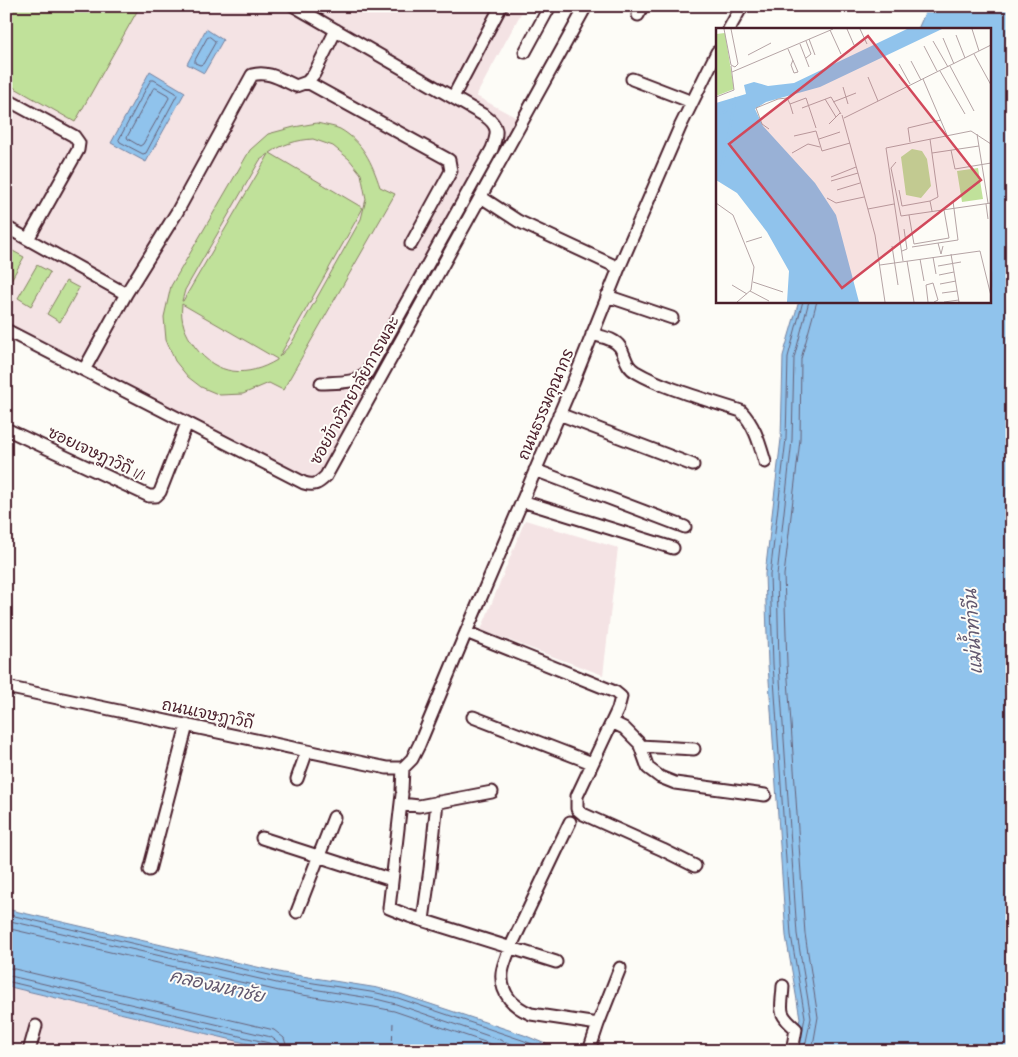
<svg xmlns="http://www.w3.org/2000/svg" width="1018" height="1057" font-family="Dekko,'Playpen Sans Thai',sans-serif">
  <rect width="100%" height="100%" fill="#fdfcf7"/>
  <filter id="ink" filterUnits="userSpaceOnUse"><feTurbulence type="fractalNoise" baseFrequency=".02" numOctaves="2"/><feDisplacementMap in="SourceGraphic" scale="10" xChannelSelector="R" yChannelSelector="G"/><feConvolveMatrix kernelMatrix="1 2 1 2 8 2 1 2 1" color-interpolation-filters="sRGB"/></filter>
  <g filter="url(#ink)">
    <path fill="#f4e3e4" d="M6 6H525L476 96 517 118 318 477 312 480H306L6 323Z
      M525 520 618 548 603 675 481 630Z
      M6 986 279 1051H6Z"/>
    <path fill="#c0e19a" stroke="#858062" fill-rule="evenodd" d="M6 6H140L75 122 6 83Z
      M317 123C324 125 334 126 340 129 363 142 372 163 380 187L395 194 283 390 269 383 243 394 220 395 201 387 188 377 175 361 166 340 164 317 171 286 250 150 268 134 294 127ZM313 139 333 146 349 159 361 174 366 199 361 219 291 344 279 357 363 208 270 153C283 144 297 140 313 139ZM269 154 183 301H182L185 290 260 160ZM182 304 277 359V360C247 378 217 376 195 347 185 333 180 321 182 304Z
      M11 250 24 257 6 289V258Z
      M37 265 50 272 31 306 18 298Z
      M66 281 79 288 60 322 47 314Z"/>
    <path fill="#90c3ec" stroke="#74819f" d="M928 6H1012V1051H793L800 1018 786 936 768 665 765 574 781 439 783 356 799 301H989V29H918Z
      M206 29 223 40 204 73 187 64Z
      M150 71 185 92 146 162 111 143Z
      M6 909 283 973 378 988 400 994 524 1035 562 1051H279L6 986Z"/>
    <g fill="none" stroke-linecap="round" stroke-linejoin="round">
      <path stroke="#666178" stroke-width="1" d="M210 37 215 41V43L203 64 200 65 195 63V60L207 38Z
        M151 80H154L176 93 177 95 146 153 143 154 120 142 119 140Z
        M156 88 168 95 169 98 143 144 140 146 128 139 127 137 153 89Z
        M6 914 282 978 377 993 398 998 522 1040 549 1051
        M6 920 281 984 376 999 396 1004 532 1051
        M6 928 279 991 374 1007 394 1011 511 1051
        M6 967 274 1030 284 1038 288 1051
        M6 975 271 1037 278 1042 280 1051
        M6 981 269 1043 273 1046 274 1051
        M803 1028 805 1017 791 935 773 664 770 575 786 439 788 357 803 301
        M804 1051 811 1018 797 934 779 664 777 575 792 440 794 358 809 301
        M812 1051 818 1017 805 934 787 664 784 575 800 440 801 359 817 301"/>
      <path stroke="#62586f" stroke-width="1" stroke-dasharray="6 5" stroke-linecap="butt" d="M392 1051 393 1022"/>
      <defs>
        <path id="minor" d="M294 6 485 116C499 126 498 133 492 149L367 373C356 384 335 382 321 383
          M638 15 643 6
          M729 29 742 6
          M525 52 550 6
          M632 79 692 102
          M307 82 449 160 451 171 411 244
          M453 97 501 6
          M6 99 74 136 79 143 78 150 28 239
          M481 197 518 221 619 268
          M6 227 126 294
          M607 296 672 318
          M6 330 304 483C314 486 318 484 326 476L586 6
          M592 334C601 337 614 338 620 347 626 356 625 366 636 372 665 389 708 400 741 411 755 426 759 442 765 462
          M84 370 126 294 177 212 252 75C268 70 282 80 296 86L307 82 314 74 336 30
          M559 414 693 465
          M6 429 149 496H156L160 492 187 423
          M535 470 685 527
          M522 501 673 548
          M466 632 615 692 621 697 618 709 577 796V809L583 814 663 850 695 866
          M6 687 387 768H403
          M473 717 592 763
          M612 722 624 728 639 743 648 768 660 777 675 783 765 795
          M640 746 694 749
          M403 768 412 759 419 745 464 637 574 380 619 268 680 127 717 52
          M297 779 307 751
          M402 790 403 768
          M402 794 389 908 409 916 556 962
          M401 804 419 806 492 792
          M570 822C554 855 538 889 522 923 515 938 504 958 502 973 500 994 514 1007 531 1014L598 1024 620 968
          M262 838 392 880
          M149 870 187 725
          M297 912 334 817
          M423 920 430 869 437 802
          M783 986C782 1010 776 1012 796 1029L792 1051
          M29 1051 36 1026
          M589 1051 598 1024"/>
      </defs>
      <use href="#minor" stroke="#4a1f2b" stroke-width="15"/>
      <use href="#minor" stroke="#fdfcf7" stroke-width="11"/>
    </g>
  </g>
  <g text-anchor="middle" stroke-width="4" stroke-linejoin="round" paint-order="stroke">
    <g font-size="16" fill="#4a1f2b" stroke="#fdfcf7">
      <text transform="translate(354 390) rotate(-61)" y="6">ซอยข้างวิทยาลัยการพละ</text>
      <text transform="translate(545 404) rotate(-67)" y="6">ถนนธรรมคุณากร</text>
      <text transform="translate(97 453) rotate(25)" y="6">ซอยเจษฎาวิถี 1/1</text>
      <text transform="translate(208 713) rotate(12)" y="6">ถนนเจษฎาวิถี</text>
    </g>
    <g font-size="18" font-style="italic" fill="#62586f" stroke="#fdfcf7">
      <text transform="translate(973 632) rotate(-94)" y="6">แม่น้ำท่าจีน</text>
      <text transform="translate(217 986) rotate(13)" y="6">คลองมหาชัย</text>
    </g>
  </g>
  <g transform="translate(716 28)">
    <rect width="275" height="275" fill="#fdfcf7"/>
    <path d="M9 5 18 61 0 68V6ZM196 121 206 123 211 131 215 158 205 170 190 167 185 129ZM262 140 267 171 246 174 241 143Z" fill="#c0e19a"/>
    <path d="M191 1H226L104 59 50 74 39 81 47 98 99 155 120 187 143 274H71L73 243 51 204 21 165 0 152V75L30 66 28 57 38 54 52 58 78 55Z" fill="#90c3ec"/>
    <path fill="none" stroke="#90c3ec" stroke-width="2.5" d="M0 86 9 84 20 70M5 143 20 69"/>
    <path fill="none" stroke="#b5a4a5" stroke-width="1" d="M8 1 15 37 19 39 22 36 15 1M131 1 138 17M144 1 151 16M256 1 263 23M114 2 125 26M240 7 249 30M227 10 238 36M93 11 99 27M217 13 232 39M84 16 93 39M208 18 221 43M72 21 82 44M258 26 275 57M32 27 55 15M90 30 95 26 90 13M77 32 75 37 78 45 82 44M195 33 205 52M183 36 194 56M234 38 258 83M224 43 249 86M16 44 117 1M152 49 162 73M207 51 231 107M127 59 132 76M0 69 18 62 15 38M109 71 120 89M117 74 140 65M86 80 115 69 125 86M77 86 74 76 90 70 100 100M126 87 159 207 169 274M128 90 275 17M113 96 124 85M53 101 46 96 40 80 62 71 71 70 74 76M261 106 272 175M78 108 100 103 106 123 134 115M103 111 124 104M214 111 222 169 214 173 216 183M194 114 192 100 225 92M235 122 239 141 275 135M76 125 92 116 104 119M216 125 263 118M180 134 175 140 185 188 275 175M115 149 140 139M115 153 142 145M121 162 144 155M183 162 186 178 214 173M111 170 120 175 148 169M0 175 17 187 38 239 35 262 21 274M270 176 272 191M152 181 178 176M228 182 233 210M193 187 198 216 233 210M30 214 46 209M222 215 225 226 227 218M176 218 182 257M196 219 242 212 237 173M186 223 191 221 188 201M235 226 243 274M217 229 220 246M204 231 208 253M187 233 170 120 255 103 275 116M191 233 198 274M164 237 264 223 275 268M222 238 245 234M223 247 238 244M37 254 67 264M224 256 240 253M16 257 31 266M34 263 53 273M226 265 241 263M212 274 210 257 217 255 222 272 218 274M228 274 243 272"/>
    <path fill="#d1495b" fill-opacity="0.15" stroke="#d1495b" stroke-width="2.5" d="M152 8 265 152 126 260 13 116Z"/>
    <rect width="275" height="275" fill="none" stroke="#4a1f2b" stroke-width="2.5"/>
  </g>
  <rect width="1018" height="1057" fill="none" stroke="#fdfcf7" stroke-width="25"/>
  <rect x="12" y="12" width="993" height="1032" fill="none" stroke="#4a1f2b" stroke-width="2" filter="url(#ink)"/>
</svg>
